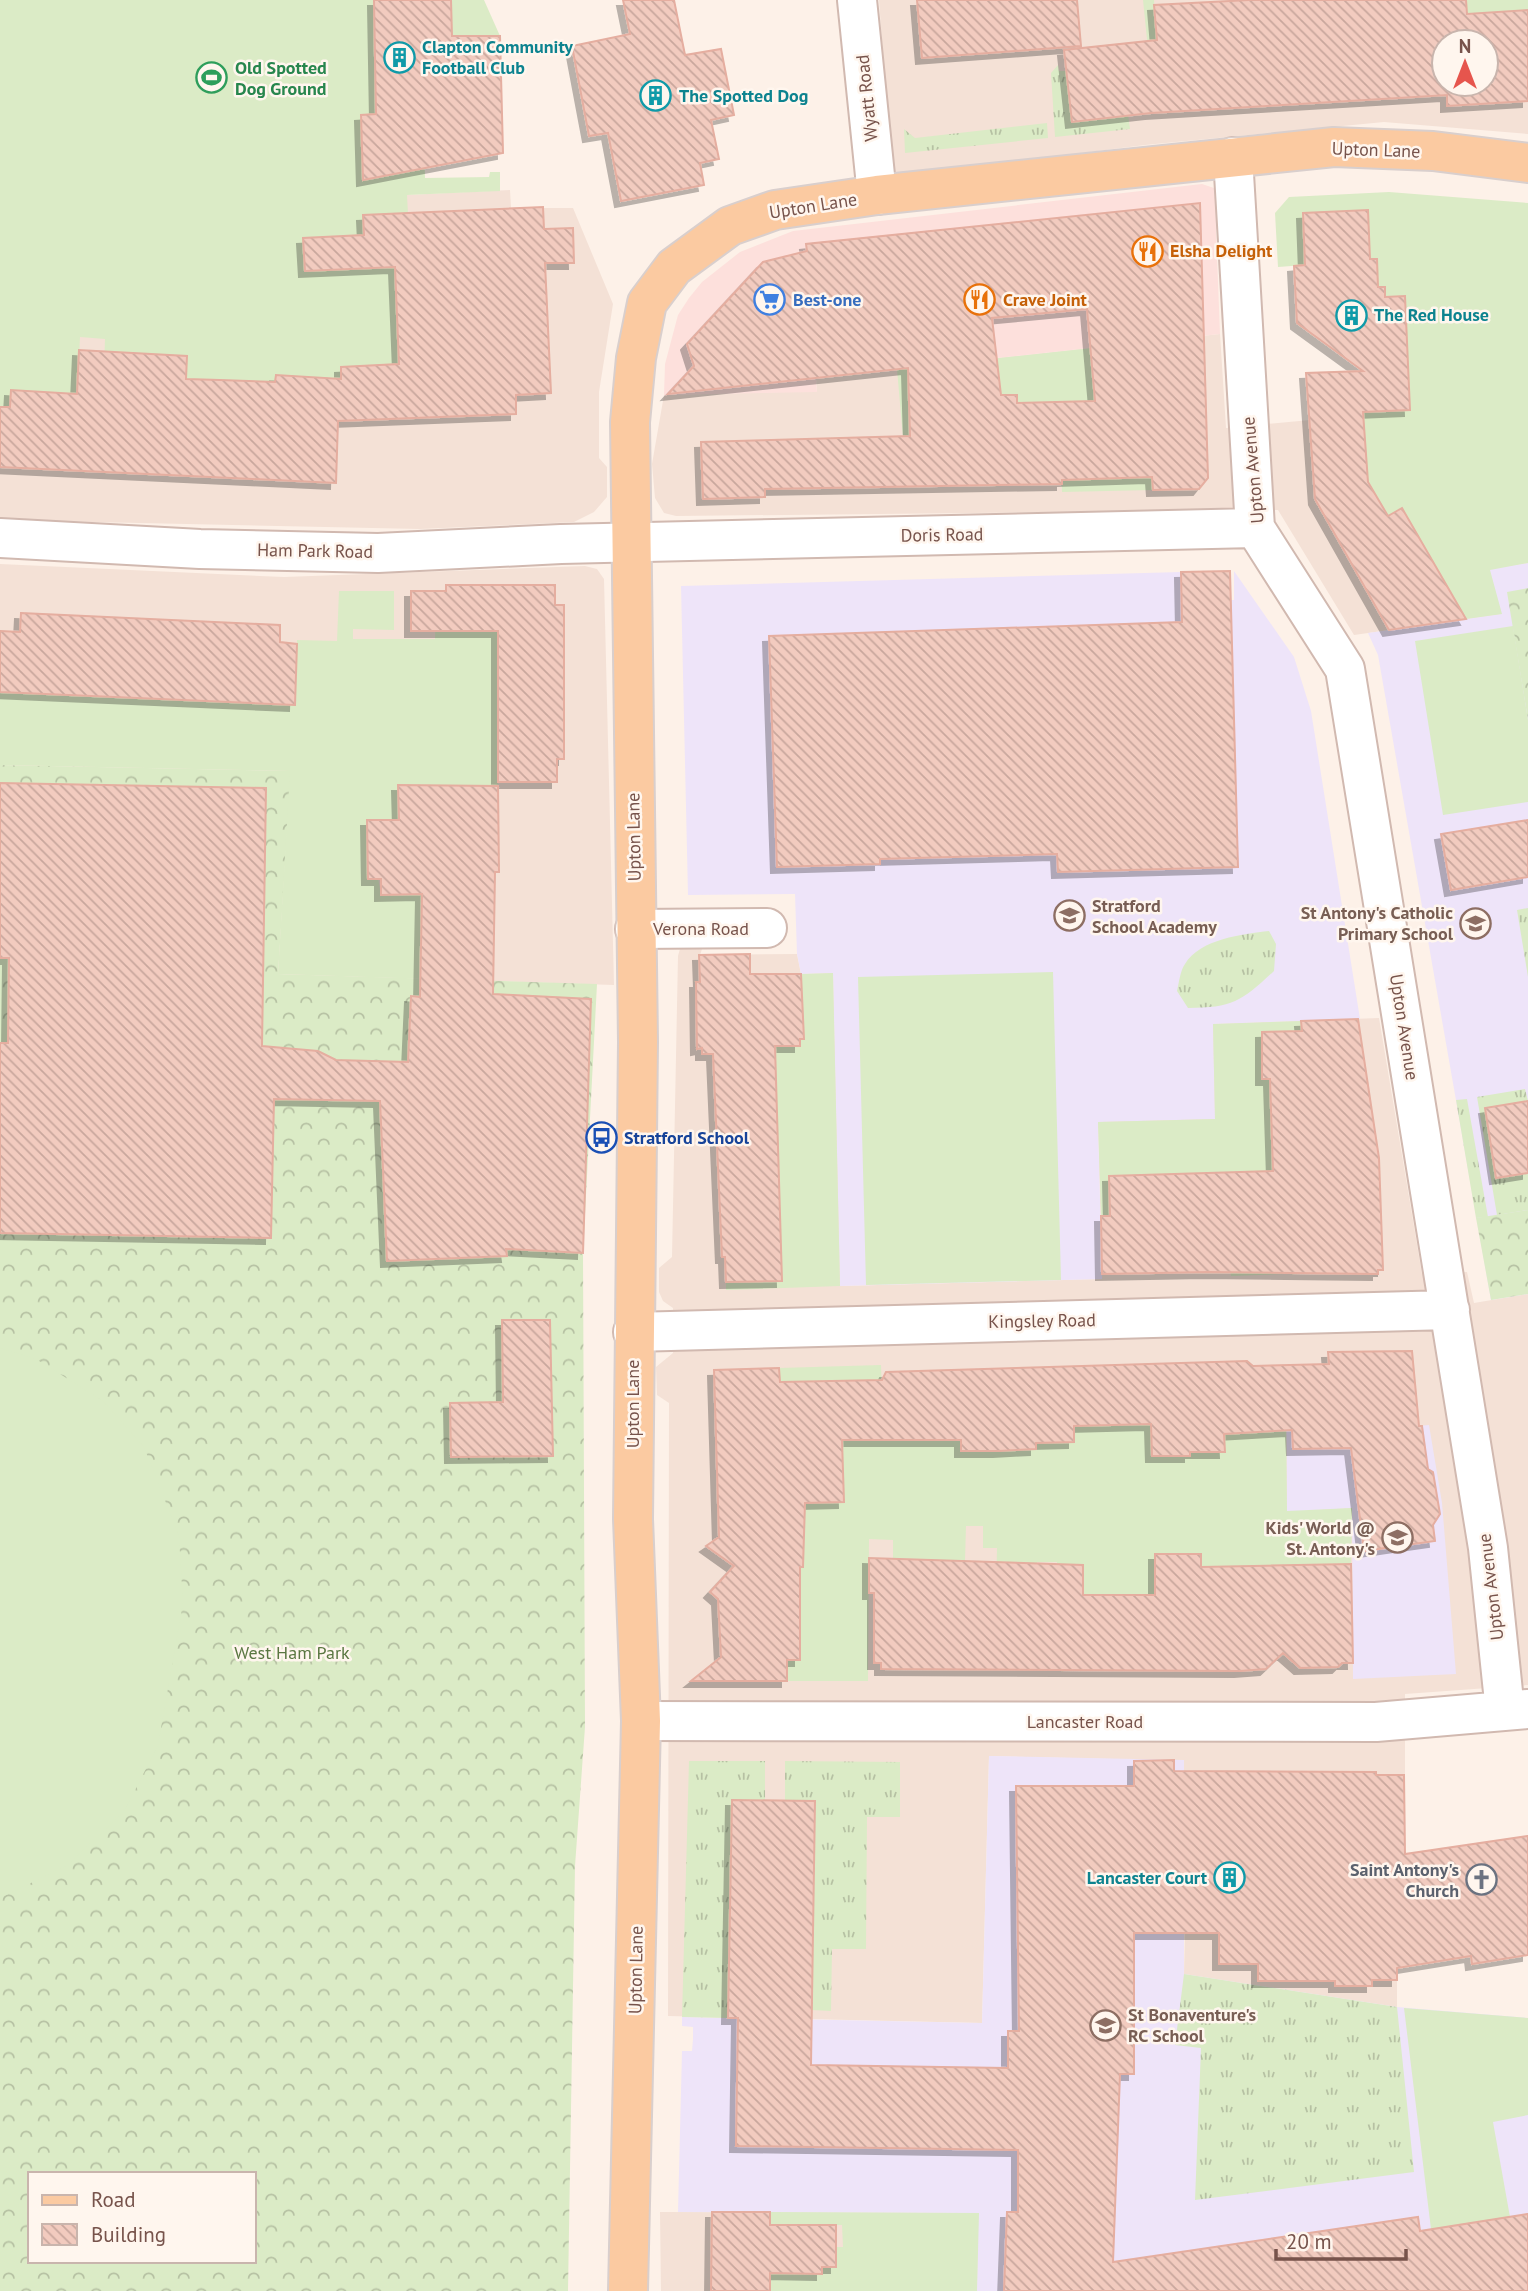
<svg xmlns="http://www.w3.org/2000/svg" width="1528" height="2291" font-family="'PT Sans',sans-serif">
  <defs>
    <pattern id="grass-tufts" width="24" height="20" patternUnits="userSpaceOnUse" patternTransform="scale(1.75)"><rect width="24" height="20" fill="#dbebc6"/><path d="M3 7l-1-3M5 7V3M7 7l1-3M15 17l-1-3M17 17v-4M19 17l1-3" fill="none" stroke="#b6c1a3"/></pattern>
    <pattern id="forest-crowns" width="20" height="18" patternUnits="userSpaceOnUse" patternTransform="scale(1.75)"><rect width="20" height="18" fill="#dbebc6"/><path d="M2 6a3 3 0 1 1 6 0M12 15a3 3 0 1 1 6 0" fill="none" stroke="#b6c1a3"/></pattern>
    <pattern id="building-back-hatch" width="6" height="6" patternUnits="userSpaceOnUse" patternTransform="scale(1.75)"><rect width="6" height="6" fill="#f2cbbf"/><path d="M-1 5l2 2M0 0l6 6M5-1l2 2" fill="none" stroke="#c9a79d"/></pattern>
    <filter id="shadow"><feDropShadow dx="-6" dy="6" stdDeviation="0" flood-color="#0004"/></filter>
  </defs>
  <rect width="100%" height="100%" fill="#fdf1e8"/>
  <path fill="#f4e1d6" fill-rule="evenodd" d="M879 0H1528V134L1384 122 1145 145 892 177ZM1444 42H1486V84H1444Z
    M510 190 511 208H573L613 304 599 392V458L607 467V497L594 512 574 522 420 529 0 520V200L364 235 363 216 407 195Z
    M1220 334 1226 428 1310 420 1528 563 1490 570 1502 614 1354 635 1278 510 676 516 664 513 655 498 652 464 664 395 817 391 816 378 820 377Z
    M0 564 284 577 585 566 597 569 604 579 614 985 278 974 291 771 0 765Z
    M681 945 703 946 700 955 797 954 801 974 833 973 841 1286 1102 1279 1098 1122 1213 1024 1379 1018 1422 1274 1467 1272 1474 1303 1528 1294V1685L1405 1694V1833L1397 1923V2007L1184 1974 1185 1933 1154 1760 989 1756 982 2023 668 2016 669 1403 657 1395 656 1367 673 1353V1308L663 1301 659 1292V1268L672 1257 678 956Z
    M660 2212 979 2213 977 2291H661Z"/>
  <path fill="#fde0dc" d="M1202 184 1220 190 1222 221 1216 230 1220 334 820 377 816 378 817 392 664 395 665 364 678 315 689 298 702 282 740 252 793 231Z"/>
  <path fill="#eee4f9" d="M1528 563V1294L1491 1300 1378 655 1368 633 1501 614 1489 569Z
    M1234 571 1294 657 1311 711 1360 1019 1213 1024 1215 1119 1098 1122 1102 1279 840 1286 833 973 801 974 797 954 795 894 688 895 681 586 1181 572 1182 601 1234 600Z
    M1286 1391 1417 1406 1419 1426 1429 1425 1442 1503 1456 1674 1353 1679 1352 1508 1287 1512Z
    M989 1756 1184 1760V1974L1397 2007 1528 2018V2291H977L978 2213 678 2212 682 2051H692L693 2039V2027L682 2026V2017L982 2023Z"/>
  <path fill="url(#grass-tufts)" d="M1058 65 1059 71H1066L1072 122 1128 114 1130 129 1055 137 1051 73Z
    M1047 123 1048 138 905 153 904 129 915 138Z
    M1528 908V977L1517 910Z
    M1269 931 1276 944 1274 971C1242 1001 1233 1008 1188 1008L1177 991C1179 983 1180 971 1185 964 1200 939 1243 934 1269 931Z
    M1525 1089 1528 1101 1485 1109 1496 1178 1528 1173V1210L1497 1215 1477 1097Z
    M1467 1099 1488 1217 1476 1218 1456 1100Z
    M689 1761H765V1800H732L728 2018 682 2017Z
    M785 1761 900 1762V1817H867L866 1949H832L831 2011 811 2010 815 1801 785 1800Z
    M1184 1974 1397 2007 1414 2172 1195 2200 1201 2048 1175 2045Z"/>
  <path fill="url(#forest-crowns)" fill-rule="evenodd" d="M1528 588V720L1507 592Z
    M0 765 291 771 278 974 597 984 583 1253 585 1727 575 1866 568 2291H0ZM30 2174H254V2261H30Z
    M1528 1210V1294L1491 1300 1476 1218Z"/>
  <path fill="#dbebc6" d="M0 0H421L425 178 489 177 490 172H500V191L407 195 408 214 363 216 364 235 303 238 305 271 395 267 399 364 341 367 343 421 338 423 339 401 303 377 276 375 273 428 267 427 264 480 252 479 257 383 186 379 187 356 160 355 104 367 105 339 80 337 76 419H67L65 470 47 469 50 409 11 390 10 407H0Z
    M451 0H484L500 36H452Z
    M1143 0H1154L1158 59H1149Z
    M1466 0H1528V10L1486 42 1468 36Z
    M1389 192 1528 203V563L1490 570 1502 614 1466 619 1402 509 1388 516 1368 482 1363 412 1410 409 1405 296 1385 297V287H1378L1377 259H1370L1368 210 1303 213 1305 265 1278 267 1275 213 1289 197Z
    M1203 336 1102 478 1152 477 1153 490 1062 492 1060 402H1017V395H965L909 409 910 438H903L897 369Z
    M339 591H394V630L353 629V639H435L436 612 498 627V786L399 785V820H368L381 895 408 820 487 981 278 974 290 771 0 765V692L295 705 297 640 337 641Z
    M1513 626 1528 720V802L1443 815 1415 641Z
    M1053 972 1061 1280 866 1285 858 977Z
    M833 973 840 1286 726 1290V1282L782 1280 775 1066 757 1041 803 1039 801 974Z
    M1301 1021 1302 1031 1262 1032V1079H1309L1283 1221V1274L1231 1276 1222 1215 1221 1172 1174 1174 1175 1214 1157 1215 1156 1175 1109 1176 1110 1216H1101L1098 1122 1215 1119 1213 1024Z
    M0 1348 36 1359 103 1401 144 1447 179 1536 183 1603 158 1745 124 1812 66 1866 0 1898Z
    M881 1365 883 1428 961 1437V1451L1036 1449V1443L1074 1442V1426L1151 1424 1152 1456H1190V1452H1225L1224 1434 1237 1433V1418H1286L1287 1511 1352 1508 1351 1564 1319 1565V1611L1308 1612V1565H1260V1613L1201 1568V1554H1155V1568H1159L1152 1658V1595H1083V1565L1056 1656 1057 1562H1037V1593H996L997 1548H983V1526H966L965 1561 941 1560V1593L893 1592V1540L869 1539 868 1681H787V1660H799L794 1567H803L804 1556 774 1518 843 1475V1455L780 1382 779 1368Z
    M1404 2008 1528 2018V2115L1493 2122 1510 2217 1431 2229Z
    M770 2212 979 2213 977 2291H770V2273L822 2267 836 2247H843L842 2225H770Z"/>
  <path fill="url(#building-back-hatch)" stroke="#e5aea0" stroke-width="2" fill-rule="evenodd" filter="url(#shadow)" d="M374 0H451L452 36H500L503 153 363 180 361 115 376 114Z
    M623 0H674L685 55 721 49 734 115 711 120 719 159 700 163 704 185 621 201 608 133 589 136 572 46 630 34Z
    M917 0H1077L1081 46 922 58Z
    M1249 0H1466L1467 14 1528 10V101L1447 106V95L1415 97 1151 113 1072 122 1064 50 1157 40 1154 5ZM1444 42H1486V84H1444Z
    M1200 203 1208 478 1199 489 1153 490 1152 477 1062 480V484L765 489V497L703 499 701 442 910 436 908 368 668 394 694 366 687 344 763 262 807 251 806 244ZM1087 309 1095 401 1017 403V395H1001L992 318Z
    M543 207 544 229 573 228 574 263H545L551 393 516 395V414L338 421 336 483 0 467V407H10L11 390 77 394 79 350 187 356 186 379 220 380 275 382 276 375 341 379V367L399 364 395 267 305 271 303 238 364 235 363 215Z
    M1368 210 1370 259H1377L1378 287H1385V297L1405 296 1410 410 1363 412 1368 482 1388 516 1402 508 1466 619 1389 630 1315 499 1306 373 1363 371 1297 323 1294 266 1305 265 1303 213Z
    M1230 571 1238 867 1058 872 1057 854 880 859V864L777 867 769 636 1182 622 1181 572Z
    M446 585H555V605H564V759H557V782H498V631H411V591H446Z
    M21 613 280 625V642L297 644 295 705 0 692V631L20 632Z
    M0 783 266 788 262 1046 318 1051 336 1060 408 1062 411 996 420 997 422 894 381 895V879H368L367 820H399L398 785 498 786 499 872H495L493 994 591 999 583 1253 506 1249 507 1256 387 1261 380 1101 274 1099 271 1238 0 1233V1043H8L9 958H0Z
    M1528 820V877L1451 890 1441 834Z
    M750 954V974H801L804 1039H800V1046H775L782 1281 726 1282 725 1257H722L713 1054H702V1048L697 1049 696 982H700L699 955Z
    M1358 1019 1379 1158 1383 1270H1378V1274L1209 1272 1102 1274 1101 1216H1110L1109 1176 1273 1171 1270 1079H1262V1032L1302 1031 1301 1021Z
    M1528 1101V1173L1496 1178 1485 1108Z
    M502 1320H550L553 1456 451 1457 450 1403 503 1402Z
    M1412 1351 1419 1426H1422L1428 1469 1433 1472 1440 1514 1433 1525 1435 1541 1364 1551 1351 1448 1293 1449 1292 1430 1224 1434 1225 1452H1190V1456H1152L1151 1424 1074 1426V1442L1036 1443V1449L999 1451H961V1440H842L844 1502 805 1503 803 1567H800V1660H787V1681H691L721 1657 718 1599 710 1592 734 1566 706 1546 719 1537 714 1370 779 1368 780 1382 882 1380 886 1372 1247 1361 1253 1366 1329 1364 1328 1352Z
    M1155 1554H1201V1567L1351 1564 1353 1663H1342L1338 1667 1300 1668 1283 1653 1266 1669 1240 1671 881 1669V1663H874V1593H869V1558L1083 1565V1595H1155Z
    M1174 1760V1771L1376 1772V1775H1404L1405 1854 1528 1836V1955L1472 1964 1471 1956 1397 1968V1980H1372V1986H1335V1981H1258V1964H1219V1933H1134V2074H1120L1113 2262 1418 2217 1420 2231 1528 2214V2291H1004L1007 2212H1018V2150L736 2146 738 2018H728L732 1800 815 1801 811 2065 1008 2068V2031H1019L1016 1786H1134V1761Z
    M712 2212H770V2225H836V2267H822V2274L770 2273V2291H711Z"/>
  <g fill="none" stroke-linecap="round" stroke-linejoin="round">
    <defs>
      <path id="minor" d="M857 0 877 195
        M1233 157 1255 528 1345 669 1488 1548 1505 1711
        M0 538 200 549 378 553 561 544 1255 528
        M635 929 767 928
        M633 1332 1450 1310
        M641 1721 1376 1722 1528 1709"/>
      <path id="major" d="M628 2291 641 1721 633 1519 638 1042 630 422 636 358 647 303 674 267 730 226 775 210 877 195 1334 147 1433 151 1528 163"/>
    </defs>
    <use href="#minor" stroke="#d1b9b0" stroke-width="42"/>
    <use href="#major" stroke="#d9cfcd" stroke-width="42"/>
    <use href="#minor" stroke="#fff" stroke-width="38"/>
    <use href="#major" stroke="#fbcaa1" stroke-width="38"/>
  </g>
  <defs>
    <symbol id="building-ring" viewBox="-11 -11 22 22"><circle r="9.5" fill="#fff6ee" stroke="#0f9aa8" stroke-width="1.5"/><path d="M-4-6H4V6H1V3H-1V6H-4ZM-2.5-4.3h1.7v1.8h-1.7ZM.8-4.3h1.7v1.8H.8ZM-2.5-1h1.7V.8h-1.7ZM.8-1h1.7V.8H.8Z" fill="#0f9aa8"/></symbol>
    <symbol id="stadium-ring" viewBox="-11 -11 22 22"><circle r="9.5" fill="#fff6ee" stroke="#2e9e5b" stroke-width="1.5"/><path d="M0-5a6.5 5 0 1 0 0 10a6.5 5 0 1 0 0-10ZM-3.5-1.8h7v3.6h-7Z" fill="#2e9e5b"/></symbol>
    <symbol id="restaurant-ring" viewBox="-11 -11 22 22"><circle r="9.5" fill="#fff6ee" stroke="#e8710a" stroke-width="1.5"/><path d="M-5-6h1v4h1v-4h1v4h1v-4h1v5L-1.5 .5V6h-2V.5L-5-1ZM5-6V6H3V1.5H1.5Q1.5-4 5-6Z" fill="#e8710a"/></symbol>
    <symbol id="supermarket-ring" viewBox="-11 -11 22 22"><circle r="9.5" fill="#fff6ee" stroke="#3f7fe0" stroke-width="1.5"/><path d="M-6-5.5h2.5l.6 2H6L4.5 2H-2.5L-4.4-4H-6ZM-1.5 3.2a1.3 1.3 0 1 0 .1 0ZM3 3.2a1.3 1.3 0 1 0 .1 0Z" fill="#3f7fe0"/></symbol>
    <symbol id="school-ring" viewBox="-11 -11 22 22"><circle r="9.5" fill="#fff6ee" stroke="#8d6e63" stroke-width="1.5"/><path d="M0-5L7-2L0 1L-7-2ZM-4 1L0 2.5L4 1V4Q0 6-4 4Z" fill="#8d6e63"/></symbol>
    <symbol id="bus-ring" viewBox="-11 -11 22 22"><circle r="9.5" fill="#fff6ee" stroke="#1a4fb4" stroke-width="1.5"/><path d="M-5-6H5V4H4V6H2V4H-2V6H-4V4H-5ZM-3.5-4V0h7V-4ZM-3.5 1.2v1.5H-2V1.2ZM2 1.2v1.5H3.5V1.2Z" fill="#1a4fb4"/></symbol>
    <symbol id="church-ring" viewBox="-11 -11 22 22"><circle r="9.5" fill="#fff6ee" stroke="#6b7280" stroke-width="1.5"/><path d="M-1.2-6h2.4v3.5h3.3v2.4h-3.3V6h-2.4V-.1h-3.3v-2.4h3.3Z" fill="#6b7280"/></symbol>
  </defs>
  <g fill-rule="evenodd">
    <use href="#building-ring" x="382" y="40" width="35" height="35"/>
    <use href="#stadium-ring" x="194" y="60" width="35" height="35"/>
    <use href="#building-ring" x="638" y="78" width="35" height="35"/>
    <use href="#restaurant-ring" x="1130" y="234" width="35" height="35"/>
    <use href="#supermarket-ring" x="752" y="282" width="35" height="35"/>
    <use href="#restaurant-ring" x="962" y="282" width="35" height="35"/>
    <use href="#building-ring" x="1334" y="298" width="35" height="35"/>
    <use href="#school-ring" x="1052" y="898" width="35" height="35"/>
    <use href="#school-ring" x="1458" y="906" width="35" height="35"/>
    <use href="#bus-ring" x="584" y="1120" width="35" height="35"/>
    <use href="#school-ring" x="1380" y="1520" width="35" height="35"/>
    <use href="#building-ring" x="1212" y="1860" width="35" height="35"/>
    <use href="#church-ring" x="1464" y="1862" width="35" height="35"/>
    <use href="#school-ring" x="1088" y="2008" width="35" height="35"/>
  </g>
  <g text-anchor="middle" stroke-width="5" stroke-linejoin="round" paint-order="stroke">
    <g font-size="18" font-weight="bold" fill="#0d838f" stroke="#fff6ee" text-anchor="start">
      <text x="422" y="53">Clapton Community<tspan x="422" dy="21">Football Club</tspan></text>
      <text x="679" y="102">The Spotted Dog</text>
      <text x="1374" y="321">The Red House</text>
      <text x="1207" y="1884" text-anchor="end">Lancaster Court</text>
    </g>
    <g font-size="18" font-weight="bold" fill="#27864d" stroke="#fff6ee" text-anchor="start">
      <text x="235" y="74">Old Spotted<tspan x="235" dy="21">Dog Ground</tspan></text>
    </g>
    <g font-size="18" fill="#77534b" stroke="#fff6ee">
      <text transform="translate(867 98) rotate(-96)" y="6">Wyatt Road</text>
      <text transform="translate(1376 150) rotate(2)" y="6">Upton Lane</text>
      <text transform="translate(813 206) rotate(-9)" y="6">Upton Lane</text>
      <text transform="translate(1253 470) rotate(-95)" y="6">Upton Avenue</text>
      <text transform="translate(942 535) rotate(-1)" y="6">Doris Road</text>
      <text transform="translate(315 551) rotate(1)" y="6">Ham Park Road</text>
      <text transform="translate(634 837) rotate(-91)" y="6">Upton Lane</text>
      <text x="701" y="935">Verona Road</text>
      <text transform="translate(1404 1027) rotate(81)" y="6">Upton Avenue</text>
      <text transform="translate(1042 1321) rotate(-1)" y="6">Kingsley Road</text>
      <text transform="translate(633 1404) rotate(-90)" y="6">Upton Lane</text>
      <text transform="translate(1491 1587) rotate(-97)" y="6">Upton Avenue</text>
      <text x="1085" y="1728">Lancaster Road</text>
      <text transform="translate(636 1970) rotate(-89)" y="6">Upton Lane</text>
    </g>
    <g font-size="18" font-weight="bold" fill="#c56008" stroke="#fff6ee" text-anchor="start">
      <text x="1170" y="257">Elsha Delight</text>
      <text x="1003" y="306">Crave Joint</text>
    </g>
    <g font-size="18" font-weight="bold" fill="#366cbe" stroke="#fff6ee" text-anchor="start">
      <text x="793" y="306">Best-one</text>
    </g>
    <g font-size="18" font-weight="bold" fill="#785e54" stroke="#fff6ee" text-anchor="start">
      <text x="1092" y="912">Stratford<tspan x="1092" dy="21">School Academy</tspan></text>
      <text x="1453" y="919" text-anchor="end">St Antony's Catholic<tspan x="1453" dy="21">Primary School</tspan></text>
      <text x="1375" y="1534" text-anchor="end">Kids' World @<tspan x="1375" dy="21">St. Antony's</tspan></text>
      <text x="1128" y="2021">St Bonaventure's<tspan x="1128" dy="21">RC School</tspan></text>
    </g>
    <g font-size="18" font-weight="bold" fill="#164399" stroke="#fff6ee" text-anchor="start">
      <text x="624" y="1144">Stratford School</text>
    </g>
    <g font-size="18" fill="#5a7741" stroke="#fff6ee">
      <text x="292" y="1659">West Ham Park</text>
    </g>
    <g font-size="18" font-weight="bold" fill="#5b616d" stroke="#fff6ee" text-anchor="end">
      <text x="1459" y="1876">Saint Antony's<tspan x="1459" dy="21">Church</tspan></text>
    </g>
  </g>
  <rect x="28" y="2172" width="228" height="91" fill="#fff6ee" stroke="#c9b5ad" stroke-width="2"/>
  <rect x="42" y="2195" width="35" height="10" fill="#fbcaa1" stroke="#c9b5ad" stroke-width="2"/>
  <text x="91" y="2207" font-size="21" fill="#77534b">Road</text>
  <rect x="42" y="2224" width="35" height="21" fill="url(#building-back-hatch)" stroke="#c9b5ad" stroke-width="2"/>
  <text x="91" y="2242" font-size="21" fill="#77534b">Building</text>
  <g transform="translate(1465 63)"><circle r="33" fill="#fff6ee" stroke="#c9b5ad" stroke-width="2"/>
  <path d="M0-5L12 26L0 18L-12 26Z" fill="#e6554d"/>
  <text y="-10" font-size="19" font-weight="bold" text-anchor="middle" fill="#77534b">N</text>
  </g>
  <path d="M1276 2249v10h130v-10" fill="none" stroke="#77534b" stroke-width="3.5"/>
  <text x="1286" y="2249" font-size="21" fill="#77534b" stroke="#fff6ee" stroke-width="5" paint-order="stroke">20 m</text>
</svg>
